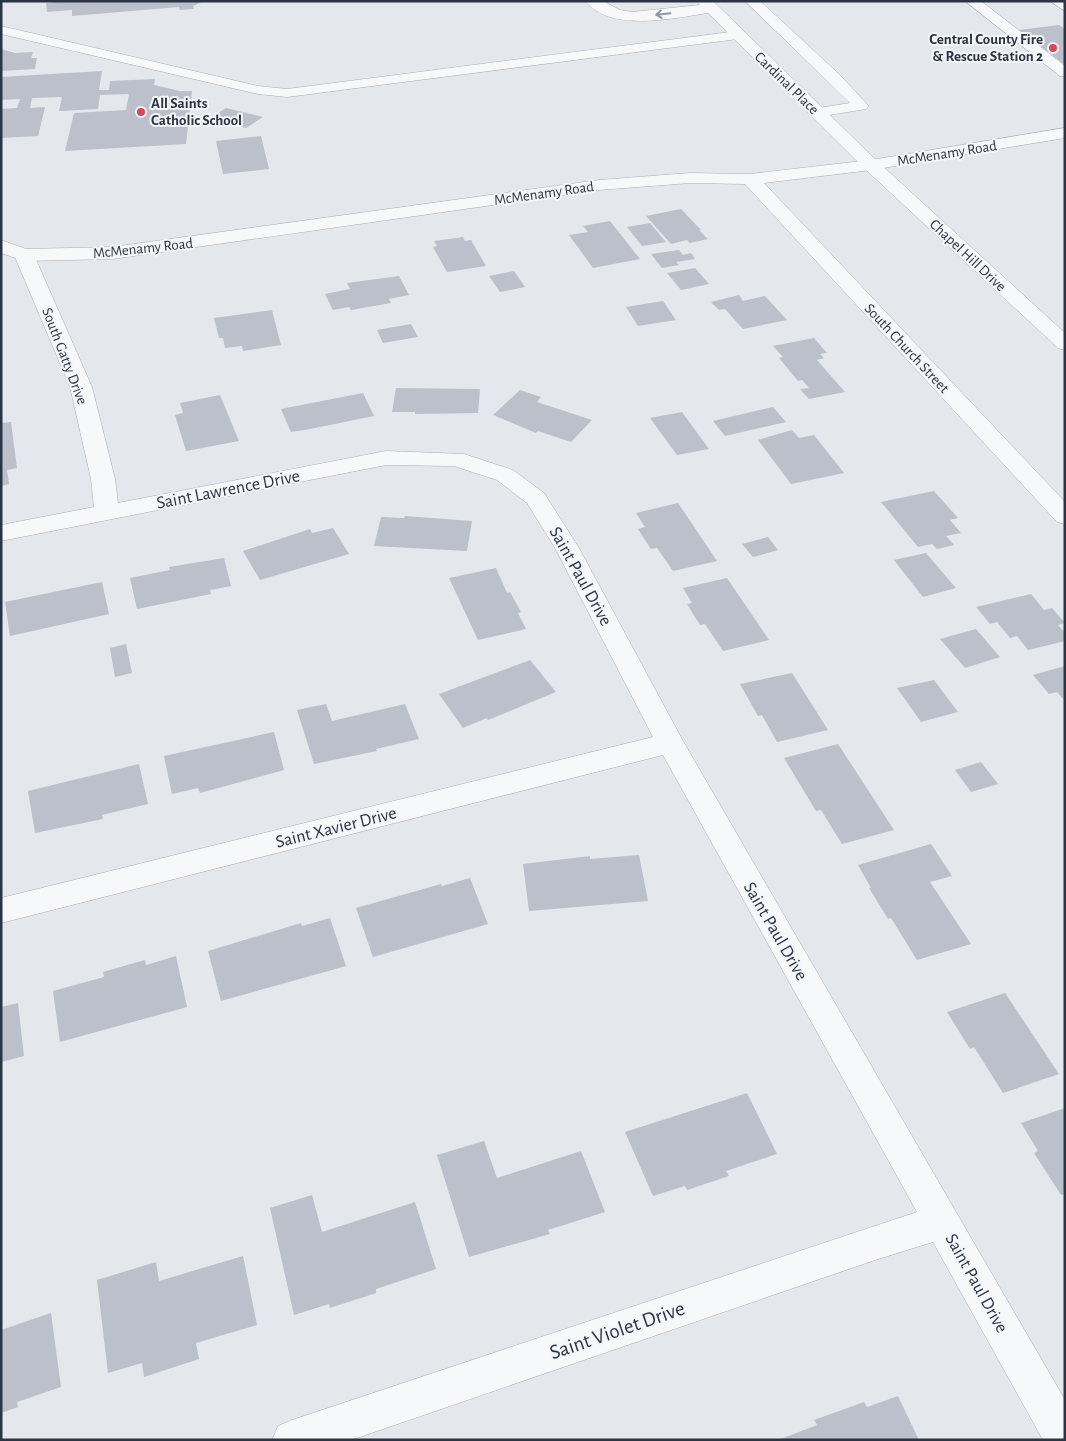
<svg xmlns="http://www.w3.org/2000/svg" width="1066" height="1441" font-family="'Alegreya Sans',sans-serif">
  <rect width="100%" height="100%" fill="#e4e7ec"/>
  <path fill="#bbc0ca" d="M71 1H204L193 6 194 9 180 10 179 7 72 16V10L47 12 46 3Z
    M1059 25 1065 29V65L1019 30Z
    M1 49 15 53 33 52 31 58H37L35 69 1 71Z
    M102 71 99 90H109L110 81 155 79 154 85 180 91H192L186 144 65 151 74 113 126 110 129 94 100 95 98 109 59 111 62 97 32 98 30 108 45 107 38 136 1 138V109L17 108 20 99 1 100V77Z
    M226 108 263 117 246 128 209 119Z
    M261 136 269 169 223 174 216 141Z
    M681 209 701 230H699L708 239 690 243 687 240 671 244 646 216Z
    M610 221 640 259 593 268 569 235 588 232 583 226Z
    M650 223 666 242 642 246 627 227Z
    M463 237 465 241 471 240 486 266 447 272 433 247 437 246 434 241Z
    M679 250 683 255 691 253 695 259 676 262 679 265 662 268 651 254Z
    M695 268 709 284 681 290 667 273Z
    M514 271 525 287 500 292 489 276Z
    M399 276 409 295 389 299 391 303 351 310 349 307 333 310 325 294 350 289 347 283Z
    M739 295 743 301 765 296 787 320 743 329 725 309 719 310 711 302Z
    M663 301 676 320 638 326 626 307Z
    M272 310 281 345 243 351 242 346 225 348 223 338H219L214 318Z
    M411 324 418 337 383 343 377 330Z
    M814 338 827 353 820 354 824 358 817 360 845 392 809 399 800 389 809 388 802 380 798 381 779 358 783 357 773 346Z
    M396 388 480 389 478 413 415 414V412H392Z
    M520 390 541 397 537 402 592 420 571 442 538 431 536 433 493 415Z
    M363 393 374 416 310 429 291 432 281 409Z
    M220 395 239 441 186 451 175 415 183 413 180 403Z
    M773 407 786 422 725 436 713 421Z
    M682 412 709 449 677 455 650 418Z
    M11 422 17 468 7 470 9 484 1 486V423Z
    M792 430 799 438 814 435 844 473 791 484 758 440Z
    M934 491 958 518 950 520 961 533 946 536 954 545 937 549 932 544 918 547 881 502Z
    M678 503 717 561 673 571 657 548 651 549 638 529 645 527 636 513Z
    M405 516 472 521 467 551 374 546 381 517 404 518Z
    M333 528 349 554 260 580 243 551 310 529 312 533Z
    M768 537 778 550 753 557 742 544Z
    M926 553 956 588 923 597 894 560Z
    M224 558 231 586 210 590 211 594 137 609 130 578 170 570 169 567Z
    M496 568 507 593 510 592 521 612 518 613 526 629 478 640 449 578Z
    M727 578 769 640 723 651 705 624 700 625 687 604 692 603 683 588Z
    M102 582 109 614 10 636 5 602Z
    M1031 594 1044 610 1052 608 1065 623 1058 625 1065 633V641L1028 650 1017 636 1010 638 997 622 990 624 976 607Z
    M976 629 1000 657 965 668 940 639Z
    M126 644 132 673 115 677 110 648Z
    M530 660 556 692 488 720 487 718 463 728 439 694Z
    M1065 666V701L1057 692 1049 694 1033 675Z
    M792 673 828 730 777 742 762 715 758 716 740 684Z
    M934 680 958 712 921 722 897 688Z
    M326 704 332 721 405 704 419 739 376 749 377 751 314 764 297 710Z
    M274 732 284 770 200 793 198 788 172 794 164 756Z
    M838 744 894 830 842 844 821 810 816 811 784 758Z
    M981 762 998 784 971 792 955 770Z
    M139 764 148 804 102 815 103 819 35 833 28 791Z
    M931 844 952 876 930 882 971 944 917 960 891 918 888 919 869 888H871L858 865Z
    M639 855 648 901 529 911 523 864 590 856V859Z
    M470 878 488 924 373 957 356 908 441 884 442 886Z
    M330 918 346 966 221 1001 208 951 301 923 302 926Z
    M176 956 187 1007 60 1042 53 991 104 977 103 972 145 960 146 965Z
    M1005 993 1059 1074 1003 1093 974 1047 970 1049 947 1012Z
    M18 1003 24 1056 1 1062V1007Z
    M747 1093 777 1154 726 1171 729 1176 687 1190 685 1186 653 1196 625 1132Z
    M1065 1108V1194L1061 1195 1034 1153 1038 1151 1021 1123Z
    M484 1141 497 1178 581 1151 605 1212 548 1230 550 1234 469 1257 437 1155Z
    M312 1195 322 1232 415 1202 436 1269 376 1289V1293L330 1308 329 1304 294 1315 270 1208Z
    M243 1256 257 1325 196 1343 199 1359 144 1377 142 1363 108 1373 97 1280 156 1262 159 1281Z
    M51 1313 61 1387 17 1402 18 1407 1 1413V1330Z
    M898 1396 919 1440H778L817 1425 814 1420 864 1402 867 1407Z"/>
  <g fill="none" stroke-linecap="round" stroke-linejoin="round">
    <defs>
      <path id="service" d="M745 1H760L840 75 866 103 869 106 866 109 817 117 812 115 809 112 812 109 850 103Z
        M965 1H981L1065 66V77L1060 76Z
        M1050 1H1065V11Z
        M1 26 258 86 287 89 738 31 745 35 738 39 287 97 258 94 1 34Z"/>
      <path id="minor" d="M586 1H603L620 10 632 12 700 5 697 1H713L877 161 1065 333V350L1058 348 865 169 708 13C675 18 609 33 586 1Z
        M24 249 31 251 34 255 92 387 115 479 118 503 386 451 464 454 513 470 544 493 579 548 683 741 1065 1400V1440H1043L933 1242 875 1260 351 1440H272L278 1426 292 1420 917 1212 663 755 1 923V898L653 737 555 548 527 503 497 480 454 466 386 465 1 541V525L94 507 91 479 70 387 14 255 17 251Z"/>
      <path id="tertiary" d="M1065 128V138L871 170 764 183 1065 502V524L1057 522 745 184 690 183 599 190 112 259 24 261 1 253V240L26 249 112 247 599 180 690 173 750 174 871 160Z"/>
    </defs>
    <use href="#service" stroke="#a9aeb7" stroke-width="1"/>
    <use href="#minor" stroke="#a9aeb7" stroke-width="1"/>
    <use href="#tertiary" stroke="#a9aeb7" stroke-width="1"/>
    <use href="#service" fill="#f7f8fa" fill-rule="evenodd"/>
    <use href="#minor" fill="#f7f8fa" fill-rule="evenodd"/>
    <use href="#tertiary" fill="#f7f8fa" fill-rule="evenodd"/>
  </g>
  <defs><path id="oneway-shaft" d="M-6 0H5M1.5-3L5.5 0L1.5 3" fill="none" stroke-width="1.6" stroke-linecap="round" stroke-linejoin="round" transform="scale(1.25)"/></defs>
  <use stroke="#9196a0" href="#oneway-shaft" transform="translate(663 14) rotate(174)"/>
  <g fill="#d1495b" stroke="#f4f6f9" stroke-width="2">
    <circle cx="1053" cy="48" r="5"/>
    <circle cx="141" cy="112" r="5"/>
  </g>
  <g text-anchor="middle" stroke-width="4" stroke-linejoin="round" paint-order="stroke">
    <g font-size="15" font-weight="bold" fill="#2b3445" stroke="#f4f6f9" text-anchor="end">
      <text x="1043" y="44">Central County Fire<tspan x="1043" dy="17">&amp; Rescue Station 2</tspan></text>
      <text x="151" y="108" text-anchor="start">All Saints<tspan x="151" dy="17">Catholic School</tspan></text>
    </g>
    <g font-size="15" fill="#2b3445" stroke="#f4f6f9">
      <text transform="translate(787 83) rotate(44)" y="5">Cardinal Place</text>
      <text transform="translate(947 153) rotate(-9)" y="5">McMenamy Road</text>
      <text transform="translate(544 193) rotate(-8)" y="5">McMenamy Road</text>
      <text transform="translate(143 248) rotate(-6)" y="5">McMenamy Road</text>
      <text transform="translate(968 255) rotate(43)" y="5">Chapel Hill Drive</text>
      <text transform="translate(907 348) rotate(47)" y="5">South Church Street</text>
      <text transform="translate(65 356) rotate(69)" y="5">South Gatty Drive</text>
    </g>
    <g font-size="18" fill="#2b3445" stroke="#f4f6f9">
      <text transform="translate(228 489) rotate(-11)" y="6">Saint Lawrence Drive</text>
      <text transform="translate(581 576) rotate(61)" y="6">Saint Paul Drive</text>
      <text transform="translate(336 827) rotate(-14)" y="6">Saint Xavier Drive</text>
      <text transform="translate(776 931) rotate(60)" y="6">Saint Paul Drive</text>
      <text transform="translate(977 1283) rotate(61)" y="6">Saint Paul Drive</text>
    </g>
    <g font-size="21" fill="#2b3445" stroke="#f4f6f9">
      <text transform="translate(617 1330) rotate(-19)" y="7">Saint Violet Drive</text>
    </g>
  </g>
  <rect width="1066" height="1441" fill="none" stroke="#2b3445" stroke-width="5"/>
</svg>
